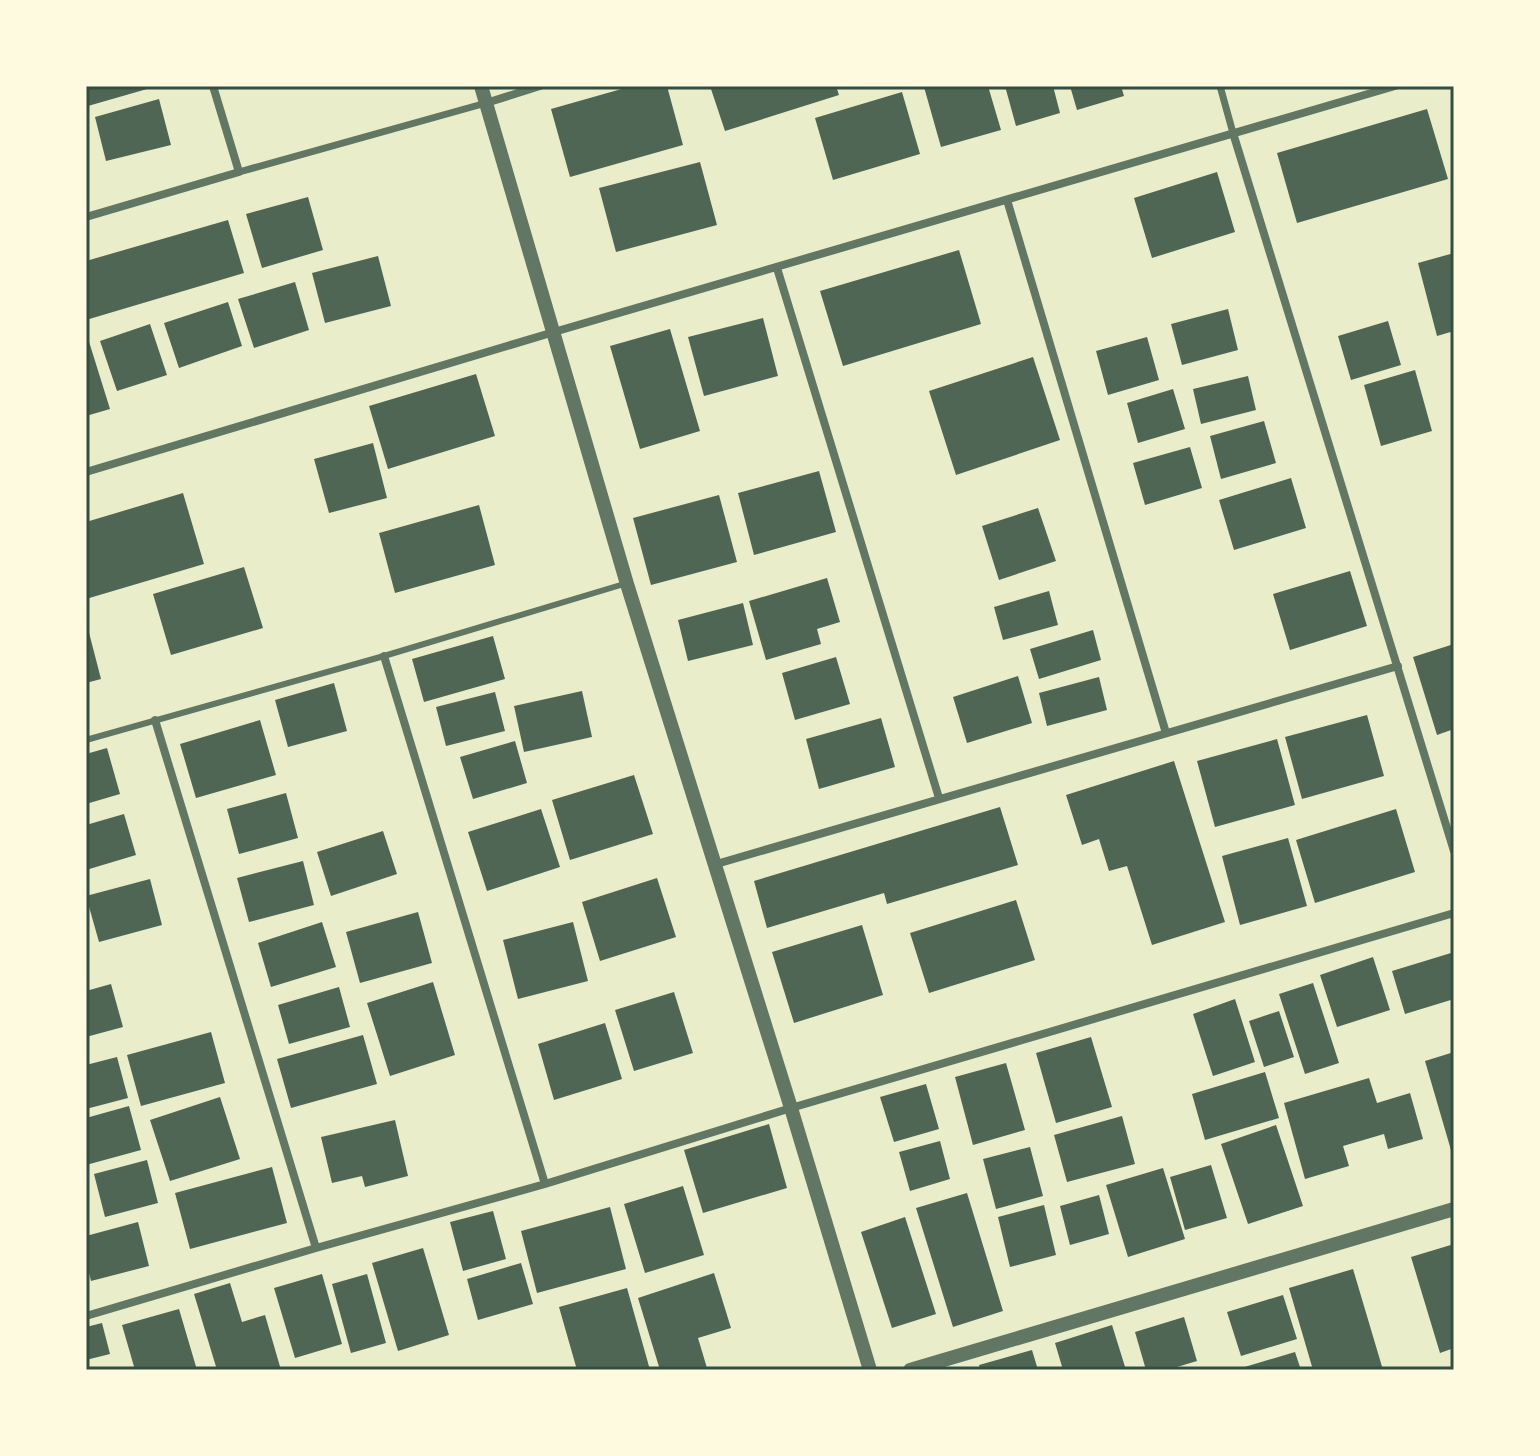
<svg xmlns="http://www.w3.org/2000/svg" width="1540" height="1456" font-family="'Asap Condensed',sans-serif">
  <rect width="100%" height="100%" fill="#e9edc9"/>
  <path fill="#4f6655" d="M86 86H154V87L88 106Z
    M632 86H667L683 145 570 177 551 109Z
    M710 86H836L839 95 725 131Z
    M929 86H988L1001 130 941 147 924 87Z
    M1005 86H1053L1060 113 1016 126Z
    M1070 86H1121L1124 96 1077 110Z
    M902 92 920 154 833 180 815 118Z
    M159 99 171 145 106 161 95 117Z
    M1427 109 1448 179 1297 223 1277 153Z
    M700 162 717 225 616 252 599 188Z
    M1217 172 1235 232 1152 258 1134 198Z
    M308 197 323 250 262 268 246 214Z
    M228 220 244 273 86 320V261Z
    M959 250 981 324 843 366 820 291Z
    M1454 253V331L1437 336 1418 263Z
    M378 256 391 306 325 323 312 273Z
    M295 282 309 330 254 348 238 299Z
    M228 302 242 346 179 368 164 323Z
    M1228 309 1238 350 1182 365 1171 324Z
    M763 318 778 376 704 396 688 337Z
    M1388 321 1401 365 1351 380 1338 336Z
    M150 324 167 375 117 391 100 341Z
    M670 329 700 431 640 449 610 346Z
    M86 332 110 409 86 416Z
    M1147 337 1159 380 1108 395 1096 351Z
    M1033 357 1060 440 956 475 929 391Z
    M1415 370 1432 431 1381 446 1364 385Z
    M476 374 495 436 388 469 369 406Z
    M1248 376 1256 410 1201 424 1193 389Z
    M1173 389 1185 429 1138 443 1127 403Z
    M1264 421 1276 463 1221 479 1210 436Z
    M373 443 387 498 329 513 314 459Z
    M1190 447 1202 488 1145 505 1133 463Z
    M819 471 836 532 754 555 738 493Z
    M1291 478 1306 528 1234 550 1219 500Z
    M183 493 204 564 86 599V522Z
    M719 495 737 562 651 585 633 518Z
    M479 505 495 565 395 593 379 533Z
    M1038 508 1056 561 999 580 982 526Z
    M244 567 263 628 171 655 153 594Z
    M1350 571 1367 626 1290 650 1273 594Z
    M827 578 840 622 817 629 821 644 766 660 749 601Z
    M1049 591 1058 625 1003 640 994 607Z
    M743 603 753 645 688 661 678 620Z
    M86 621 101 679 86 683Z
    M1093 630 1101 660 1039 679 1030 649Z
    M493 636 505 679 424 702 412 659Z
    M1454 644V729L1437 735 1413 657Z
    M836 657 850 704 795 720 782 673Z
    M1018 676 1032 723 967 743 953 697Z
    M1099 677 1107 710 1047 726 1039 693Z
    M334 683 347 731 288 747 275 700Z
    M582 691 592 737 524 752 514 706Z
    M495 692 505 731 446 746 436 707Z
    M1367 715 1384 776 1302 799 1285 737Z
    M881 718 895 767 819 789 806 739Z
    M260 720 276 775 196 798 180 744Z
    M1277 739 1295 805 1215 827 1197 761Z
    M515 741 527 783 473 799 460 757Z
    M107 748 120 794 86 804V754Z
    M1174 761 1225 922 1152 945 1127 866 1109 871 1099 839 1082 845 1066 795Z
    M634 775 653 834 570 860 552 800Z
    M286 793 298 838 239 854 227 809Z
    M1000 807 1018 865 887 904 884 893 767 928 754 881Z
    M541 809 560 867 487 891 468 832Z
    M1396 809 1415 872 1315 903 1296 840Z
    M124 814 136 855 86 870V825Z
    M383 831 397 874 331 896 317 852Z
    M1288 838 1307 906 1240 925 1222 856Z
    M303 861 314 905 249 922 237 878Z
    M657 878 676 937 600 961 582 902Z
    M150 879 162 925 99 942 86 896Z
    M1016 900 1035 960 929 993 910 933Z
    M418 912 432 963 360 983 346 932Z
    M322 922 336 967 271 987 258 943Z
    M573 922 588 981 518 999 503 940Z
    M862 925 883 995 794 1023 772 952Z
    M1451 953 1454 963V999L1405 1014 1392 971Z
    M1373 957 1390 1010 1337 1027 1320 975Z
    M433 982 455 1055 390 1076 367 1003Z
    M1313 983 1339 1063 1305 1074 1279 994Z
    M111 984 123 1027 86 1037V991Z
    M339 987 350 1027 289 1044 278 1005Z
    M674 992 693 1053 634 1071 615 1010Z
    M1235 999 1255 1062 1213 1076 1193 1014Z
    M1279 1011 1294 1057 1264 1067 1249 1021Z
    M605 1023 622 1079 554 1100 538 1044Z
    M211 1032 225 1083 141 1106 127 1055Z
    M363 1035 377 1084 291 1108 277 1059Z
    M1091 1037 1112 1107 1056 1123 1036 1053Z
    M1454 1052V1157H1453L1425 1061Z
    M117 1057 128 1098 86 1109V1065Z
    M1006 1063 1025 1130 973 1145 955 1077Z
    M1265 1072 1279 1118 1205 1140 1192 1094Z
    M1369 1078 1377 1103 1410 1093 1423 1139 1388 1149 1384 1134 1343 1146 1349 1166 1305 1179 1284 1103Z
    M926 1084 939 1129 894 1142 880 1097Z
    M220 1097 240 1159 170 1181 150 1120Z
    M129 1106 141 1150 86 1165V1118Z
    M1122 1116 1135 1164 1067 1182 1054 1135Z
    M395 1120 408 1176 365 1187 362 1176 332 1183 321 1137Z
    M769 1124 787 1188 703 1213 684 1150Z
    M1276 1125 1303 1206 1248 1224 1221 1144Z
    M940 1141 950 1179 910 1191 899 1152Z
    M1030 1147 1043 1196 996 1209 983 1159Z
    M147 1160 158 1203 105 1217 94 1174Z
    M1211 1165 1227 1218 1185 1230 1170 1177Z
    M272 1167 287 1223 190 1249 175 1193Z
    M1163 1168 1185 1239 1128 1257 1106 1185Z
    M683 1186 704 1255 645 1273 624 1204Z
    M967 1193 1003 1311 953 1327 916 1208Z
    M1099 1195 1109 1234 1070 1245 1060 1206Z
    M1044 1205 1056 1255 1010 1267 998 1217Z
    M610 1207 626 1269 537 1293 521 1231Z
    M493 1211 506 1259 463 1271 450 1222Z
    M905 1217 936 1314 892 1328 861 1232Z
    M138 1222 149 1266 91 1281 86 1261V1236Z
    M1454 1244V1348L1440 1353 1411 1257Z
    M423 1248 449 1335 398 1351 372 1263Z
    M521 1263 533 1304 478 1320 467 1279Z
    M1353 1269 1383 1370H1313L1289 1288Z
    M714 1273 731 1328 698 1338 707 1368 660 1370 638 1298Z
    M322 1274 342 1344 295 1358 274 1288Z
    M367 1274 386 1343 351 1353 332 1284Z
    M230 1283 242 1322 265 1315 281 1370H217L194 1294Z
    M627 1288 650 1370H577L559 1307Z
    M1283 1295 1297 1339 1241 1356 1227 1312Z
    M179 1309 197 1370H135L122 1325Z
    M1184 1317 1197 1361 1167 1370H1146L1135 1332Z
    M102 1323 110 1354 86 1360V1327Z
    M1112 1325 1126 1370H1063L1055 1343Z
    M1032 1350 1038 1370H980L979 1365Z
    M1295 1352 1301 1370H1238V1369Z"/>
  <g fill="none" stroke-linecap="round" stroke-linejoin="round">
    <path stroke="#617663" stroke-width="6" d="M86 740 384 656 624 584"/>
    <path stroke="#617663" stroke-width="7" d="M1220 86 1233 133
      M239 172 486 103"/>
    <path stroke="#617663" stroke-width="8" d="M486 103 540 86
      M1233 133 1454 851
      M1007 200 1166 733
      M86 217 239 172 213 86
      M777 268 939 798
      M86 472 554 332 1395 86
      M384 656 545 1184
      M155 720 316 1248
      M713 865 1398 666
      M86 1316 316 1248 545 1184 791 1108 1454 913"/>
    <path stroke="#617663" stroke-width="14" d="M481 86 627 584 791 1108 870 1370
      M910 1370 1454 1209"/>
  </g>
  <rect width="1540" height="1456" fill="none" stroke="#fefae0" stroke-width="176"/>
  <rect x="88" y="88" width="1364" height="1280" fill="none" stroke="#344e41" stroke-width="3"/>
</svg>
